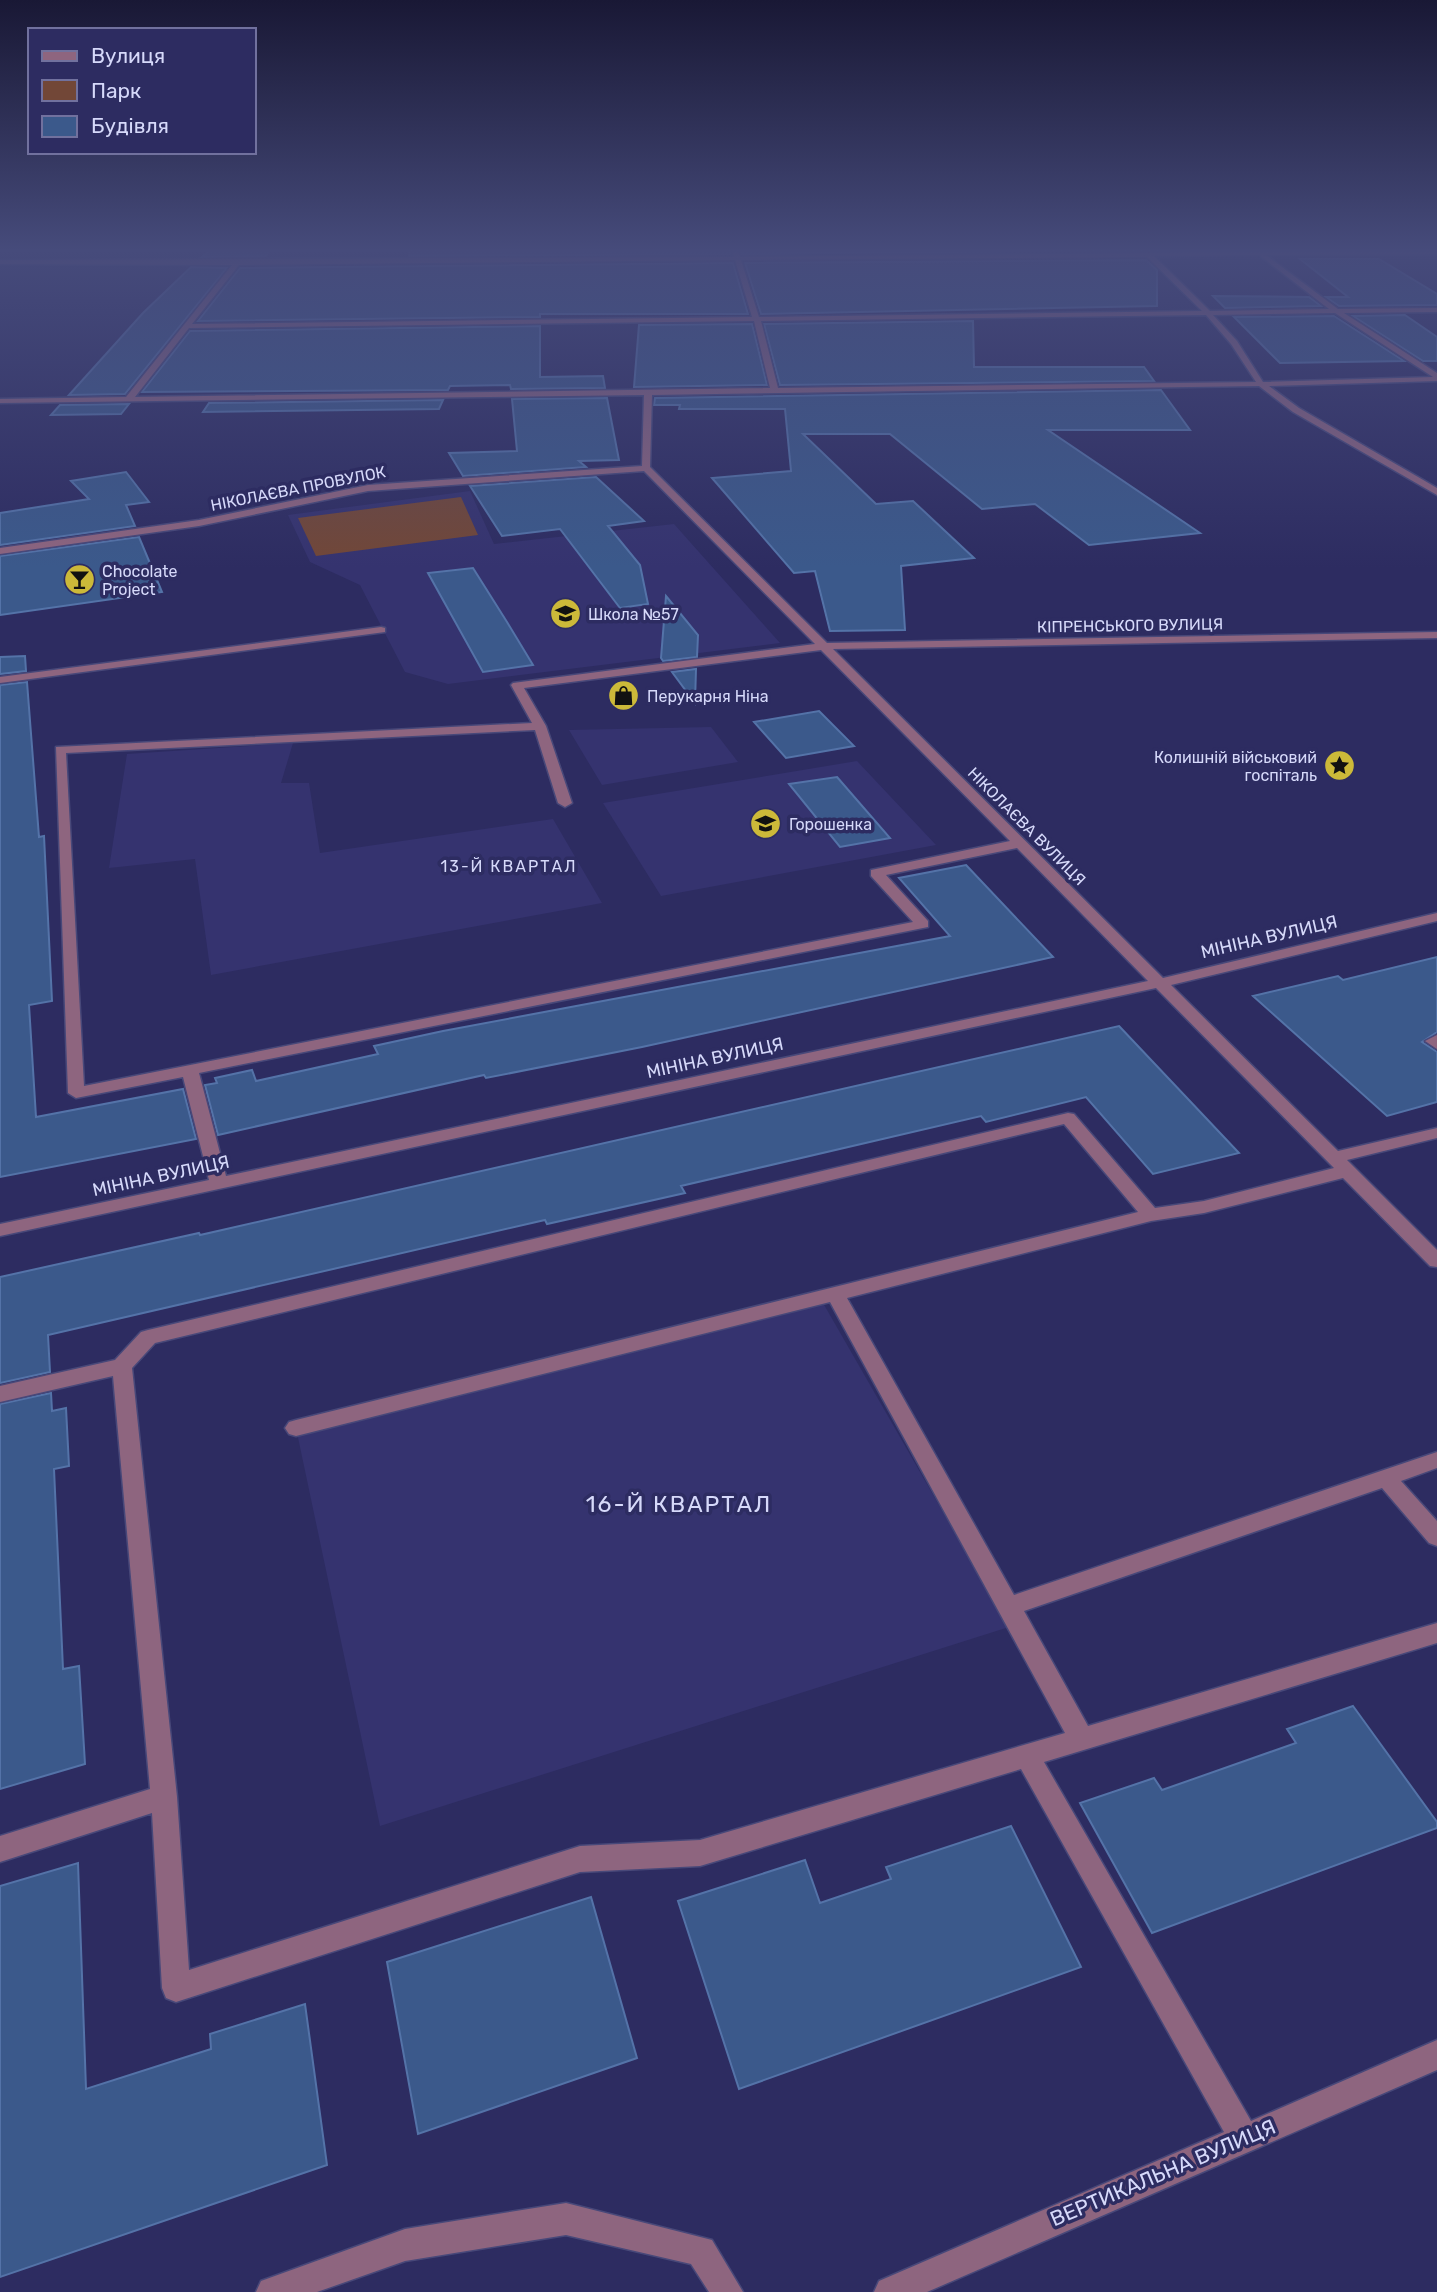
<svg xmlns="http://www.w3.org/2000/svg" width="1437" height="2292" font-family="Rubik,sans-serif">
  <rect width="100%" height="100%" fill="#2d2c61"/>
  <path fill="#35336f" d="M470 491 494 544 674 524 780 643 448 684 405 672 360 585 310 562 288 515Z
    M711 727 738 762 602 785 569 730Z
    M293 743 281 783H309L320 853 553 819 602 903 211 975 195 859 109 868 127 754Z
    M857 761 936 845 661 896 603 803Z
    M819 1296 1009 1627 380 1826 296 1428Z"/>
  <path fill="#724737" d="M461 497 478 535 316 556 298 518Z"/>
  <path fill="#3b598b" stroke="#5473a8" stroke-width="2" d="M212 248H271L266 256 202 257Z
    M627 248H729L730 254 409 256 410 251Z
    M740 248H1157V250L742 254Z
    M1300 259H1379L1437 294V305L1339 306 1326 297H1348Z
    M1146 260 1157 270V306L761 314 745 263Z
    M733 263 748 314H540V317L198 321 240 268Z
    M191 267 227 268 125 394 69 395 143 313Z
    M1213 296 1309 297 1321 306 1225 308Z
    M1405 315 1437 337V361H1423L1353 316Z
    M1334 316 1404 361 1280 363 1234 317Z
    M973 321 974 367H1144L1154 381 780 385 764 324Z
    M752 324 767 385 634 387 639 325Z
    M540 326V377L603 376 605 388 511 389 510 385 450 386 448 390 142 392 190 331Z
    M1161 390 1190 430H1048L1200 533 1089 545 1035 504 982 509 890 434H803L876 504 913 501 974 558 901 566 905 630 830 631 815 571 794 573 712 478 791 471 785 409H679L680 405H654L655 398Z
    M607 398 619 460 579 461 586 467 463 476 449 453 517 451 512 399Z
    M443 400 439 409 203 412 209 403Z
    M129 404 121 414 51 415 60 405Z
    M126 472 149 502 126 505 135 526 0 545V513L89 499 71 481Z
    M596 477 644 521 608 526 640 565 648 604 620 608 560 529 502 536 470 486Z
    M139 537 162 592 0 615V556Z
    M473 568 507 622 533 665 483 672 428 573Z
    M666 596 698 635 697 657 663 661 661 658Z
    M25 656 26 671 0 674V657Z
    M696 669 695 703 672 672Z
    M27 682 39 837 44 836 52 1001 29 1005 36 1117 183 1089 196 1139 0 1177V685Z
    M819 711 854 746 786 758 754 722Z
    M837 777 890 838 840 847 789 784Z
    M966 865 1053 957 642 1047 486 1078 484 1075 218 1135 205 1085 217 1083 215 1078 252 1070 256 1081 378 1054 374 1046 443 1031 950 936 899 878Z
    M1437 957V1032L1422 1042 1437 1052V1102L1387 1116 1253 996 1338 976 1343 980Z
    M1119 1026 1239 1153 1153 1174 1086 1097 986 1122 981 1116 681 1186 685 1193 547 1224 545 1220 48 1335 50 1372 0 1383V1277L199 1233 200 1235Z
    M51 1393 52 1411 66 1408 69 1466 54 1469 63 1669 79 1666 85 1764 0 1789V1404Z
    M1353 1706 1437 1822V1828L1152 1933 1080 1803 1154 1778 1162 1790 1296 1743 1287 1729Z
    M1011 1826 1081 1967 739 2089 678 1901 805 1860 820 1903 891 1879 886 1867Z
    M78 1863 86 2089 211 2049 210 2034 305 2004 327 2165 0 2277V1886Z
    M591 1897 637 2058 418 2134 387 1962Z"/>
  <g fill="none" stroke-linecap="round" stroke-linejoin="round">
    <defs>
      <path id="minor" d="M731 248H737L740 257 1437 250V254L1266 255 1338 309 1437 308V312L1344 313 1437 373V381L1269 386 1299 408 1437 488V495L1293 412 1259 386 652 395 650 467 827 643 1437 632V638L833 649 1163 978 1437 913V921L1171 985 1338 1151 1437 1128V1138L1347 1160 1437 1250V1267L1430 1266 1343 1178 1204 1213 1151 1221 847 1298 1014 1595 1437 1452V1468L1401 1481 1437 1521V1546L1429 1543 1382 1488 1024 1611 1088 1726 1437 1623V1643L1044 1762 1251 2121 1437 2040V2070L927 2292H874L879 2281 1224 2132 1021 1769 700 1866 580 1872 176 2002 166 1998 162 1988 152 1813 0 1862V1836L150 1789 113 1376 0 1402V1386L115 1360 141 1332 148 1330 1068 1113 1074 1114 1155 1208 1204 1201 1334 1168 1156 988 0 1236V1224L209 1180 183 1077 76 1098 68 1093 56 747 532 723 511 685 513 683 815 644 644 471 368 491 199 526 0 554V548L199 520 368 485 642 466 644 395 0 403V399L126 397 232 265 0 264V260L734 257ZM1259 255 1329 309 1210 311 1154 256ZM1147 257 1202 311 759 317 741 260ZM735 260 752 317 192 324 239 265ZM1335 313 1433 377 1263 382 1237 341 1213 315ZM1206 315 1231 344 1256 382 778 388 761 321ZM754 321 770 388 135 397 189 328ZM821 650 1010 841 871 870V876L913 922 84 1086 66 753 535 730 558 803 565 807 572 803 546 726 524 688ZM1017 848 1148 981 226 1176 199 1073 928 927V921L886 875ZM1064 1124 1138 1212 296 1420 289 1422 285 1428 289 1434 296 1436 830 1302 1065 1733 700 1840 580 1846 189 1970 177 1797 132 1368 155 1343Z
        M381 627 385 628V632L0 683V677Z
        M1437 1035V1049L1425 1041Z
        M566 2203 712 2240 743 2292H709L691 2264 566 2235 405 2261 317 2292H256L261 2281 405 2229Z"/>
    </defs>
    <use href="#minor" stroke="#484879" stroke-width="3"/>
    <use href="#minor" fill="#8e657f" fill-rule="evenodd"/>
  </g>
  <linearGradient id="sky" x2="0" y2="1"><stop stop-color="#191835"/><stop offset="0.44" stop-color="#464b7b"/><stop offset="1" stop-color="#464b7b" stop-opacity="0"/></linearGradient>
  <rect width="1437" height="568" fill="url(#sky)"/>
  <defs>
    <symbol id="bar-disc" viewBox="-11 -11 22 22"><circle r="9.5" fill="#ccb939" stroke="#2d2c61"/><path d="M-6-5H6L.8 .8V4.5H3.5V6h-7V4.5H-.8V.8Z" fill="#111"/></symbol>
    <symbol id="school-disc" viewBox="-11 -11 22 22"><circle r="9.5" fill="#ccb939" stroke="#2d2c61"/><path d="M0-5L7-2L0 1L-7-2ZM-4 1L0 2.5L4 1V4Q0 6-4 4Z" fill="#111"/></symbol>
    <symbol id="shop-disc" viewBox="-11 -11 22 22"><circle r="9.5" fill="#ccb939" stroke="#2d2c61"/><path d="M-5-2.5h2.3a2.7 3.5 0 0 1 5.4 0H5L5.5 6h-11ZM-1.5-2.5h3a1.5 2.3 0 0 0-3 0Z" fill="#111"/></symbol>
    <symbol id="sight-disc" viewBox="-11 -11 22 22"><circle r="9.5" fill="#ccb939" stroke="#2d2c61"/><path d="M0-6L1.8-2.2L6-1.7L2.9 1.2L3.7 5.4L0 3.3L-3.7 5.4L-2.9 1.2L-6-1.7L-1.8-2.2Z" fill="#111"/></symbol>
  </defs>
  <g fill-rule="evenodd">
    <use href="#bar-disc" x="62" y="562" width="35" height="35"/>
    <use href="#school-disc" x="548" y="596" width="35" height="35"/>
    <use href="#shop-disc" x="606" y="678" width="35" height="35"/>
    <use href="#sight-disc" x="1322" y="748" width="35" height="35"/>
    <use href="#school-disc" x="748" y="806" width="35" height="35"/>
  </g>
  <g text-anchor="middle" stroke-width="7" stroke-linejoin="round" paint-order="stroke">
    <g font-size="16" fill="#d6d9fa" stroke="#2d2c61">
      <text transform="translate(298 488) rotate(-11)" y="6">НІКОЛАЄВА ПРОВУЛОК</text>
      <text transform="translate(1130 625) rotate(-1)" y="6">КІПРЕНСЬКОГО ВУЛИЦЯ</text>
      <text transform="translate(1027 826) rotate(45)" y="6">НІКОЛАЄВА ВУЛИЦЯ</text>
    </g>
    <g font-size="16" fill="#d6d9fa" stroke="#2d2c61" text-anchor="start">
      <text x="102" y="577">Chocolate<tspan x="102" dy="18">Project</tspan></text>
      <text x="588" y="620">Школа №57</text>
      <text x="647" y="702">Перукарня Ніна</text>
      <text x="1317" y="763" text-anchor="end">Колишній військовий<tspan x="1317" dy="18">госпіталь</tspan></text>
      <text x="789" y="830">Горошенка</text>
    </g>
    <g font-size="16" letter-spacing="2" fill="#d6d9fa" stroke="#2d2c61">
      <text x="509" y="872">13-Й КВАРТАЛ</text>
    </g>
    <g font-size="18" fill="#d6d9fa" stroke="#2d2c61">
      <text transform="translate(1269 937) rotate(-13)" y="6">МІНІНА ВУЛИЦЯ</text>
      <text transform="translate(715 1058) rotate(-12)" y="6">МІНІНА ВУЛИЦЯ</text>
      <text transform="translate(161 1176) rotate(-12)" y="6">МІНІНА ВУЛИЦЯ</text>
    </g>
    <g font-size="21" fill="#d6d9fa" stroke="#2d2c61">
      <text transform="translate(1163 2173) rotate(-23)" y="7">ВЕРТИКАЛЬНА ВУЛИЦЯ</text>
    </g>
    <g font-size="23" letter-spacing="2" fill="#d6d9fa" stroke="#2d2c61">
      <text x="679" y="1512">16-Й КВАРТАЛ</text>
    </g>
  </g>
  <rect x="28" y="28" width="228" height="126" fill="#2d2c61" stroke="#71719e" stroke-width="2"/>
  <rect x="42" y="51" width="35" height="10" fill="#8e657f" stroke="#71719e" stroke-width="2"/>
  <text x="91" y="63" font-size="21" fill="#d6d9fa">Вулиця</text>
  <rect x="42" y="80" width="35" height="21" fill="#724737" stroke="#71719e" stroke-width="2"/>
  <text x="91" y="98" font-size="21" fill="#d6d9fa">Парк</text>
  <rect x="42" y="116" width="35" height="21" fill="#3b598b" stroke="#71719e" stroke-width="2"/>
  <text x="91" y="133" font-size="21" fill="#d6d9fa">Будівля</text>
</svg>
